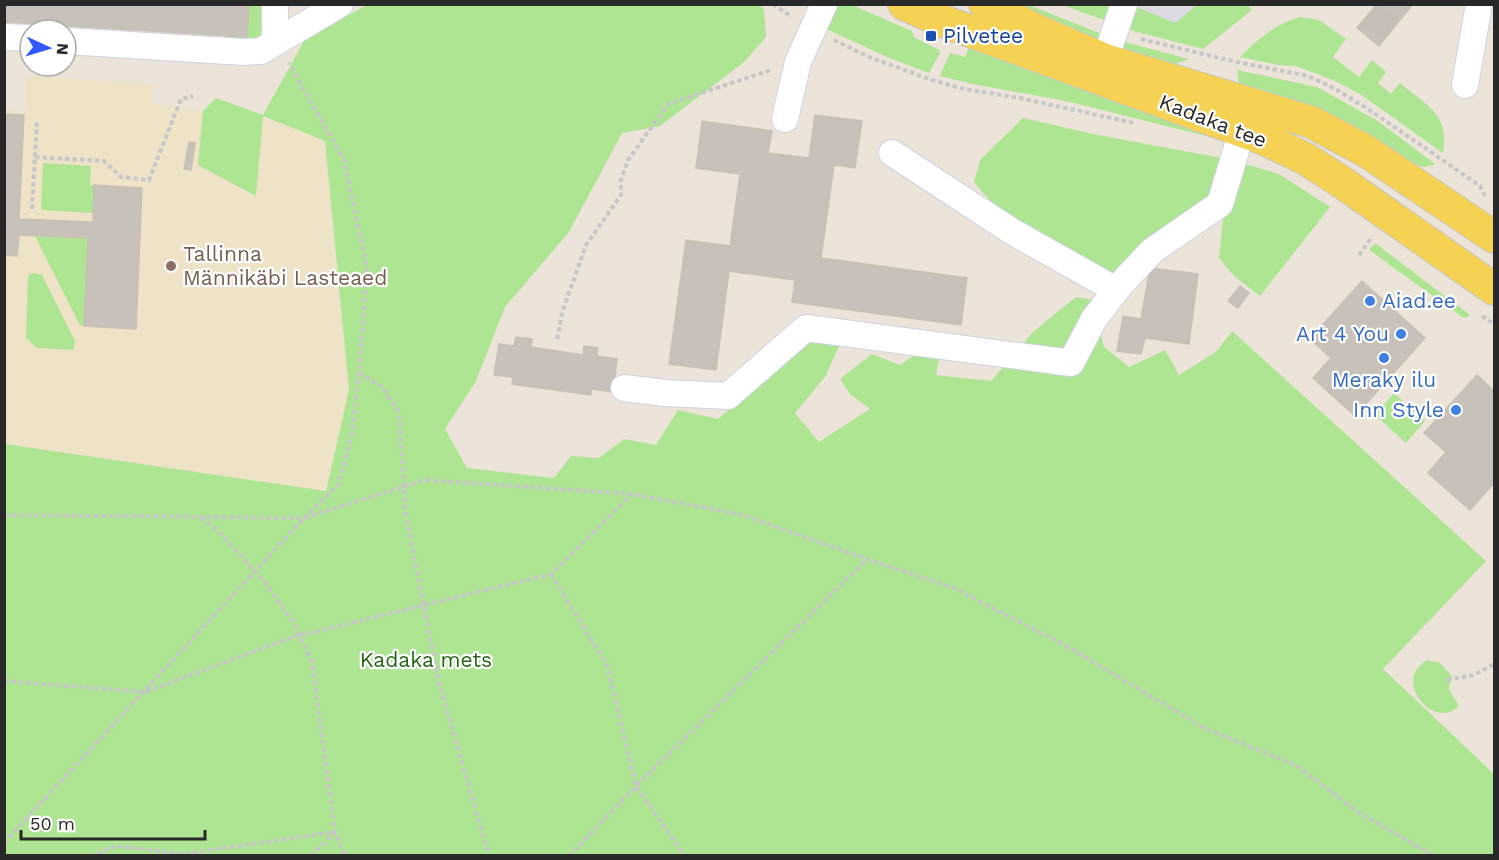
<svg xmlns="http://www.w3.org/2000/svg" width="1499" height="860" font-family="'Work Sans',sans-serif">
  <rect width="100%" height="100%" fill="#ece4d9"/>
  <path fill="#dddae3" d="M1107 5H1206L1173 32Z"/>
  <path fill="#eee2c7" d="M26 76 154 84 152 103 203 111 216 98 325 141 349 390 326 491 5 444 4 110 26 111Z"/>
  <path fill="#aee593" d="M758 4 764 9 766 37 744 62 660 126 622 133 569 232 505 307 476 381 445 429 467 468 554 478 571 456 599 458 624 439 656 445 678 410 718 419 808 340 840 344 825 377 795 413 819 442 870 409 850 394 840 379 872 354 900 365 916 354 939 357 936 375 991 381 1034 331 1076 297 1092 300 1104 347 1129 367 1165 350 1179 375 1216 352 1232 331 1486 561 1383 669 1494 774V855L5 856V444L326 491 349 390 325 141 263 116 256 196 198 165 203 111 216 98 263 115 305 39 367 5Z
    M249 5H264L260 38 224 46 225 35 247 36Z
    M835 5 854 6 912 31 914 37 939 50 940 53 929 73 887 57 824 28Z
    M1005 5H1029L1104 35 1099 42Z
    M1062 5H1116L1109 22Z
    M1197 5H1248L1252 10 1203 49 1126 29 1134 6 1175 23Z
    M1300 17 1319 20 1346 39 1333 57 1359 77 1372 60 1386 72 1378 83 1391 94 1400 83C1426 105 1450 114 1443 153L1360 94 1335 81 1296 66 1278 65 1240 57C1257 40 1276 23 1300 17Z
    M1121 41 1189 59 1170 66 1122 53Z
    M969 47 1230 142 1066 101 977 85 940 76 950 53 965 57Z
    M1237 70 1317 87 1378 121 1435 164 1426 167 1419 166 1371 139 1247 93 1239 83Z
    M1023 118 1098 135 1227 159 1216 198 1114 280 1004 217 974 182 980 160Z
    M43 163 91 166 90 185H94L93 213 41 210Z
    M1245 164 1279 174 1330 207 1260 296 1234 276 1219 258 1223 219Z
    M35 236 88 238 84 326 80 325Z
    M1375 243 1470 315 1466 318 1462 317 1369 250Z
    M35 273 42 275 75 341 73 350 37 348 26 338 28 278 29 274Z
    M1394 393 1425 421 1406 443 1375 415Z
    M1427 660 1440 663 1452 676 1449 689 1459 706C1436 731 1390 682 1427 660Z"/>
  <path fill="#c7c1b9" stroke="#c7c0b3" stroke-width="1.5" d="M4 4H249L247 37 4 22Z
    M1377 4H1413L1379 46 1357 28Z
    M4 114 24 115 19 219 93 222 94 185 142 188 136 329 84 326 88 238 19 235 17 256 4 255Z
    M815 115 862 121 855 168 834 165 821 258 967 278 961 325 792 302 795 280 729 271 716 370 669 364 686 240 730 246 740 174 696 168 702 121 772 131 768 153 809 158Z
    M189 142 195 143 191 170 184 169Z
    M1150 268 1198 274 1189 344 1145 338 1141 354 1117 351 1123 316 1141 319Z
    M1362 281 1425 338 1355 416 1313 378 1331 358 1310 339Z
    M1240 286 1249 293 1238 308 1228 301Z
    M516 337 532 339 531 347 583 355 584 346 598 348 597 356 617 359 613 392 591 389V395L512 384 513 377 494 375 499 344 514 346Z
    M1477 375 1494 391V483L1470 510 1428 473 1446 452 1424 433Z"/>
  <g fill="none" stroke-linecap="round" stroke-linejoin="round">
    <path stroke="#c5beb6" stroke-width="26" stroke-dasharray="26 13" stroke-linecap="butt" d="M1369 14 1392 31"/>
    <defs>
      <path id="minor" d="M4 37 30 38
        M66 41 243 52 261 51 340 4
        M275 41V4
        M1105 60 1124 4
        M1465 85 1479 4
        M785 119 798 62 824 4
        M892 153 1011 231 1116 290
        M624 388 666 393 728 396 806 328 1071 363 1094 319 1121 284 1152 251 1220 204 1242 131 1231 116"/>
      <path id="major" d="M904 4 937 19 1264 139 1306 159 1343 183 1494 289
        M985 4 1038 31 1105 60 1311 122 1366 151 1494 237"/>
    </defs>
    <use href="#minor" stroke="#ced2e2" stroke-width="28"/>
    <use href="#major" stroke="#c7c7c7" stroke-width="34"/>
    <path stroke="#c7c7c7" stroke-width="4" stroke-dasharray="4.5 3" stroke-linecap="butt" d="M773 4 792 17
      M1141 39 1237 62 1308 76 1332 87 1368 109 1480 186 1486 198
      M834 40 869 57 932 80 964 89 1020 98 1134 123
      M35 157 104 161 121 177 149 180 181 99 193 96
      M32 209 37 120
      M1359 255 1372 237
      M1482 316 1494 324
      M557 339 563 310 586 245 621 195V180L628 160 668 104 771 70
      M359 373 381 386 399 412 406 516 424 606 439 683 489 856
      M4 515 304 518 338 485 352 434 359 373 367 268 344 160 289 63
      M201 518 217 530 263 580 293 622 312 662 335 832 345 856
      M551 574 607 665 636 786 685 856
      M1447 680 1474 675 1494 664
      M4 681 145 692 290 638 551 574 632 494
      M4 843 304 518 425 480 632 494 743 515 867 559 954 588 1070 648 1204 728 1296 765 1358 812 1434 856
      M90 856 117 846 183 854 335 832
      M311 856 335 832
      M569 856 636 786 867 559"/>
    <use href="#minor" stroke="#fff" stroke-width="26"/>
    <use href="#major" stroke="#f5d154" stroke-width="32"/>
  </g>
  <rect fill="#1a4fb4" stroke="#fff" stroke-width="2" x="925" y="30" width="12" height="12" rx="3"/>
  <circle fill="#8d6e63" stroke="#fff" stroke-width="2" cx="171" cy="266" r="6"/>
  <g fill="#3f7fe0" stroke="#fff" stroke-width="2">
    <circle cx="1370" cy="301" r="6"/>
    <circle cx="1401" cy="334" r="6"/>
    <circle cx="1384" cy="358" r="6"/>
    <circle cx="1456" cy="410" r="6"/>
  </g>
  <g text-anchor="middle" stroke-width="4.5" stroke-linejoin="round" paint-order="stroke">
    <g font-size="21" fill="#164399" stroke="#fff" text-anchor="start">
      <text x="943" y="43">Pilvetee</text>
    </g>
    <g font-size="21" fill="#282828" stroke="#fff">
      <text transform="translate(1213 121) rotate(21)" y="7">Kadaka tee</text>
    </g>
    <g font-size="21" fill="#785e54" stroke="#fff" text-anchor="start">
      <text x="183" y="261">Tallinna<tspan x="183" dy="24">Männikäbi Lasteaed</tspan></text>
    </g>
    <g font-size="21" fill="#366cbe" stroke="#fff" text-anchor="end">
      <text x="1382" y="308" text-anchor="start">Aiad.ee</text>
      <text x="1389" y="341">Art 4 You</text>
      <text x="1384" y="387" text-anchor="middle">Meraky ilu</text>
      <text x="1444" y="417">Inn Style</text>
    </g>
    <g font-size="21" fill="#276717" stroke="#fff">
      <text x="426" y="667">Kadaka mets</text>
    </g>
  </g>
  <rect width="1499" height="860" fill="none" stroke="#282828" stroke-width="12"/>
  <g transform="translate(48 48) rotate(94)"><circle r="28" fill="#ffffff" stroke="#a9a9a9" stroke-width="1.5"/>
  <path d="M0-4.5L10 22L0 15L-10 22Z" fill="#3357ff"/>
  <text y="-9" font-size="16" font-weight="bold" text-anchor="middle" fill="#282828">N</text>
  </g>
  <path d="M21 830v9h184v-9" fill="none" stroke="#282828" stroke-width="3"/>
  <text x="30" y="830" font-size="18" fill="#282828" stroke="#ffffff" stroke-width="4.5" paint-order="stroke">50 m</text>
</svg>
